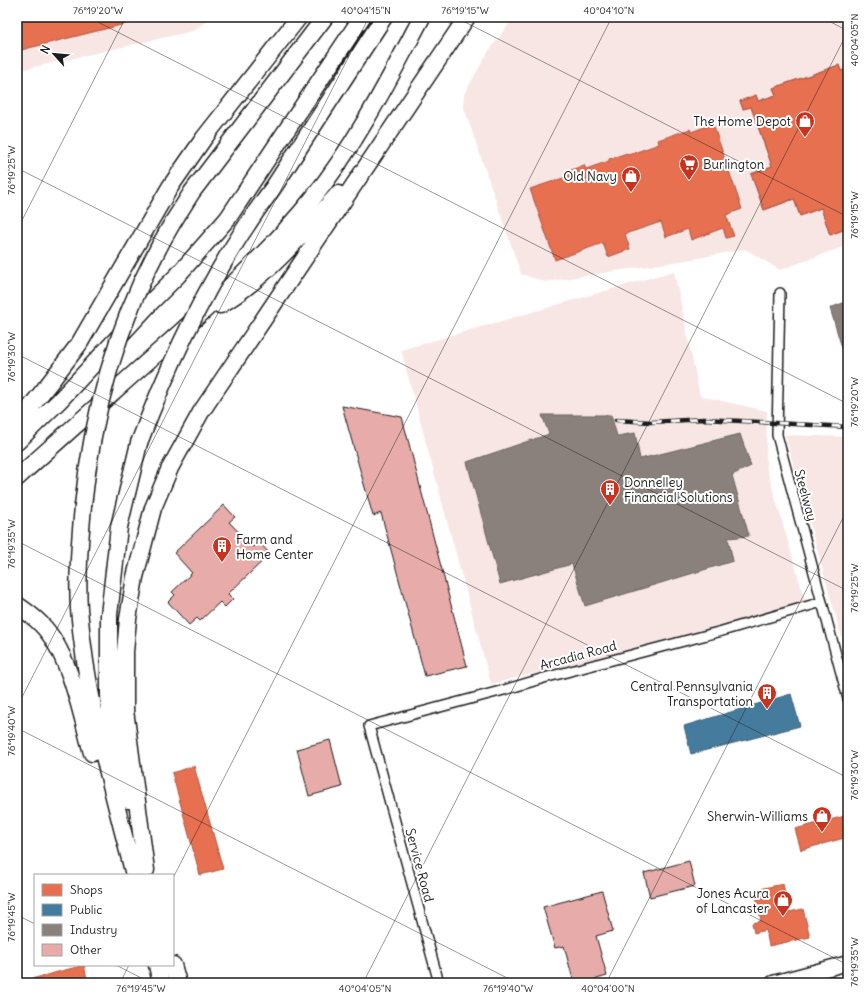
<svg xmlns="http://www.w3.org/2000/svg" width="865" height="1000" font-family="Delius,sans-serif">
  <rect width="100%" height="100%" fill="#fff"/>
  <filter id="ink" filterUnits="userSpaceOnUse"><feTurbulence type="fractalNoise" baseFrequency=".025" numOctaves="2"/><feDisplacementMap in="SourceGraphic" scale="8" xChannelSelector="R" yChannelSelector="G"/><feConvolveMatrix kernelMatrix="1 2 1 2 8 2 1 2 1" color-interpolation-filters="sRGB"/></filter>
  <g filter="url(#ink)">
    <path fill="#f8e6e5" d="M17 17H212L193 31 17 71Z
      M514 17H848V245L780 270 745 249 693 259 545 282 521 274 463 105 464 94 488 52Z
      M674 271 700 396 767 411 766 466 807 607 491 684 401 350Z
      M785 435 848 437V660Z"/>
    <path fill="#e76f51" stroke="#aa5641" d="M17 17H153L17 51Z
      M839 65 841 71 848 68V228L830 235 821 208 800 216 794 199 764 210 751 174 772 166 751 107 743 109 740 101 756 95 758 101 776 95 773 88Z
      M839 65 841 71 848 68V228L830 235 821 208 800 216 794 199 764 210 751 174 772 166 751 107 743 109 740 101 756 95 758 101 776 95 773 88Z
      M713 124 742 209 726 215 734 236 726 238 723 228 691 240 688 229 666 237 661 222 625 234 630 249 608 257 603 243 555 260 530 189 566 177 567 175 566 172 584 165 586 169 609 161V159L627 153 628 155 659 144 658 140 690 129 691 132Z
      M194 766 223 869 200 875 172 773Z
      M845 816 848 827V837L801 850 795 829Z
      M783 884 789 912 803 909 810 937 769 946 766 930 754 933 752 923 761 921 755 890Z
      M84 965 88 983H24V981Z"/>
    <path fill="#457b9d" stroke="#395e76" d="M791 694 800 726 691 754 684 726Z"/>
    <path fill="#8a817c" stroke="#69635f" d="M848 301V368L830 308Z
      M542 415H611L617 436 635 433 640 459 740 434 751 466 732 475 749 536 728 538 733 561 585 606 572 564 500 584 467 462 549 434Z"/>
    <path fill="#e7aca9" stroke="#1c1c1c" d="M342 406 402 417 467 666 425 676 381 513 373 516Z
      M224 505 235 517 229 522 253 547 259 542 270 554 228 594 233 599 225 607 220 602 200 621 197 618 189 625 168 602 175 595 172 592 192 573 174 553Z
      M330 740 342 787 309 796 297 749Z
      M689 861 695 886 650 897 644 873Z
      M602 891 613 931 596 936 607 976 583 983H574L564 946 555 948 543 907Z"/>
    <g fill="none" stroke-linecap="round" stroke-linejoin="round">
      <defs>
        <path id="minor" d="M780 293 777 435 848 699
          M439 983 369 726 504 690 544 678 722 631 822 602"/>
        <path id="primary" d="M773 983 848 963"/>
        <path id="motorway" d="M273 188 384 17
          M173 222 192 192 325 17
          M220 305C266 278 303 234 338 194
          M17 424 51 381 79 344 170 187 204 138 299 17
          M17 442 59 401 152 301 178 275 228 218 362 17
          M17 478C63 436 110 395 156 354 211 305 267 255 313 198 357 143 389 79 422 17
          M83 506C80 540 77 575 79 609 86 700 112 787 134 875
          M17 605C26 611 34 617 41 624 70 653 81 714 92 753
          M128 800 111 725 109 695V615L119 527 139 443
          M146 870 125 710V652L128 619 135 577 153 508 170 468 201 412 467 17
          M157 965 161 983
          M173 965 178 983"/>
      </defs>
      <use href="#minor" stroke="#1c1c1c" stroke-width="12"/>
      <use href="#primary" stroke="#1c1c1c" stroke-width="17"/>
      <use href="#motorway" stroke="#1c1c1c" stroke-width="19"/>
      <use href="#minor" stroke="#fff" stroke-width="9"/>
      <use href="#primary" stroke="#fff" stroke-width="14"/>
      <use href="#motorway" stroke="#fff" stroke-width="16"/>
      <defs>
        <path id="rail" d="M616 420 651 422 704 419 848 427"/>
      </defs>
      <use href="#rail" stroke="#1c1c1c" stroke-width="4.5"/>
      <use href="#rail" stroke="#fff" stroke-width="3" stroke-dasharray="9" stroke-linecap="butt"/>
      <defs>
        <path id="motorway-bridge" d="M139 443C173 353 215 265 273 188
          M83 506C93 406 122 308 173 222"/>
      </defs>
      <use href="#motorway-bridge" stroke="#1c1c1c" stroke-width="19" stroke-linecap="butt"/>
      <use href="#motorway-bridge" stroke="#fff" stroke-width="16"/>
    </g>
  </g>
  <path fill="none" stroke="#1c1c1c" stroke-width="1" stroke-opacity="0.45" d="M88 17 848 404M455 17 848 217M821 17 848 31M17 168 848 591M17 230 126 17M17 354 848 778M17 541 848 965M17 707 369 17M17 728 517 983M173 878 612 17M17 915 35 924M116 965 151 983M120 983 129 965M363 983 848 31M606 983 848 508"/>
  <defs>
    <symbol id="shop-pin" viewBox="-11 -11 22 30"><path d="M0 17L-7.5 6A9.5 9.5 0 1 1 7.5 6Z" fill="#c8321e" stroke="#fff"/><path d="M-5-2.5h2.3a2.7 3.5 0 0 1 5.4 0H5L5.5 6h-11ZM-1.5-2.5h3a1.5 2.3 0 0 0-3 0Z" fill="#fff"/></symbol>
    <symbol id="supermarket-pin" viewBox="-11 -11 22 30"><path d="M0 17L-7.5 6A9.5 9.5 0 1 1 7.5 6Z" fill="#c8321e" stroke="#fff"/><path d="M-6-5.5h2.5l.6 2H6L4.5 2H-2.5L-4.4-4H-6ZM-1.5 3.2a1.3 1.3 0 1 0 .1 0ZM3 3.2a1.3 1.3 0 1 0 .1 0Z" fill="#fff"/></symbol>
    <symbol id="building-pin" viewBox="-11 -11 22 30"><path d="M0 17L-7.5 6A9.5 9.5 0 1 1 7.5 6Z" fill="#c8321e" stroke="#fff"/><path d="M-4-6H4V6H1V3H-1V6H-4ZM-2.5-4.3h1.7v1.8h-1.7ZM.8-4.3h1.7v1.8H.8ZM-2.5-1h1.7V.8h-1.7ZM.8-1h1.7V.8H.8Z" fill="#fff"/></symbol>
  </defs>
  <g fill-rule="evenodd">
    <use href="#shop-pin" x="794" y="110" width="22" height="30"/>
    <use href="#supermarket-pin" x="678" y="153" width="22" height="30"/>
    <use href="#shop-pin" x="620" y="165" width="22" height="30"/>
    <use href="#building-pin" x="599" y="478" width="22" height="30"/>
    <use href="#building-pin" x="211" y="535" width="22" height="30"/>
    <use href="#building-pin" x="756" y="682" width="22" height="30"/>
    <use href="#shop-pin" x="811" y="805" width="22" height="30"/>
    <use href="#shop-pin" x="772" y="889" width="22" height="30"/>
  </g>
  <g text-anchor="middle" stroke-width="4" stroke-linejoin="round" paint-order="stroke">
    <g font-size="13" fill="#1c1c1c" stroke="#fff" text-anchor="end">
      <text x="791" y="126">The Home Depot</text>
      <text x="703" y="169" text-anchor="start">Burlington</text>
      <text x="617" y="181">Old Navy</text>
      <text x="624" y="487" text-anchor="start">Donnelley<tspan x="624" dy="15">Financial Solutions</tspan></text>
      <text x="236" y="544" text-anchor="start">Farm and<tspan x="236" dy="15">Home Center</tspan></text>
      <text x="753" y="691">Central Pennsylvania<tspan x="753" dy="15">Transportation</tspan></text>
      <text x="808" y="821">Sherwin-Williams</text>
      <text x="769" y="898">Jones Acura<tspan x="769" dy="15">of Lancaster</tspan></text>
    </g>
    <g font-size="13" fill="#1c1c1c" stroke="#fff">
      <text transform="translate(806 495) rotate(75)" y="5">Steelway</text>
      <text transform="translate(578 655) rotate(-15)" y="5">Arcadia Road</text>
      <text transform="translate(420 865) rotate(75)" y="5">Service Road</text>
    </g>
  </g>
  <rect width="865" height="1000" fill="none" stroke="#fff" stroke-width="44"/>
  <rect x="34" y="874" width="140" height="92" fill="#ffffff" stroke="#a4a4a4"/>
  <rect x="42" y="884" width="20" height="12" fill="#e76f51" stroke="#a4a4a4"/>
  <text x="70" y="894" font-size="12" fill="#1c1c1c">Shops</text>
  <rect x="42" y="904" width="20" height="12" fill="#457b9d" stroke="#a4a4a4"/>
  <text x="70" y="914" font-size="12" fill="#1c1c1c">Public</text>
  <rect x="42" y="924" width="20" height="12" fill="#8a817c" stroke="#a4a4a4"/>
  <text x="70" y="934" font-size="12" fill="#1c1c1c">Industry</text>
  <rect x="42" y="944" width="20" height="12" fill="#e7aca9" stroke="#a4a4a4"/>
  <text x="70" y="954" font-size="12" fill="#1c1c1c">Other</text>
  <g transform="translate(54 54) rotate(297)" stroke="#ffffff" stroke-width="3" paint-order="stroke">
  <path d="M0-3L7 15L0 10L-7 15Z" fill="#1c1c1c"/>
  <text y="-6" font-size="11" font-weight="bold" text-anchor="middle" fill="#1c1c1c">N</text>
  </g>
  <rect x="22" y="22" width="821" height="956" fill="none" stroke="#1c1c1c" stroke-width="1.5"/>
  <g font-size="10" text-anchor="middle" fill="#1c1c1c">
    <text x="98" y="14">76°19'20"W</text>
    <text x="366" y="14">40°04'15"N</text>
    <text x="465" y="14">76°19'15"W</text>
    <text x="609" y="14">40°04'10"N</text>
    <text transform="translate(854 40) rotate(-90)" y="4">40°04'05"N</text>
    <text transform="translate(11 170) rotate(-90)" y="4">76°19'25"W</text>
    <text transform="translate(854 215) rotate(-90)" y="4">76°19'15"W</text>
    <text transform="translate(11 357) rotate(-90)" y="4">76°19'30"W</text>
    <text transform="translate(854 402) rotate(-90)" y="4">76°19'20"W</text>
    <text transform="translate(11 544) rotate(-90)" y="4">76°19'35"W</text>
    <text transform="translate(854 588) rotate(-90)" y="4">76°19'25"W</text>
    <text transform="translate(11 731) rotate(-90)" y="4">76°19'40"W</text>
    <text transform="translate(854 775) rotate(-90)" y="4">76°19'30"W</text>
    <text transform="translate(11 917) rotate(-90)" y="4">76°19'45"W</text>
    <text transform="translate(854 962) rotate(-90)" y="4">76°19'35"W</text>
    <text x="141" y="992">76°19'45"W</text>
    <text x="365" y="992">40°04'05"N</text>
    <text x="508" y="992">76°19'40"W</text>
    <text x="608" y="992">40°04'00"N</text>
  </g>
</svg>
